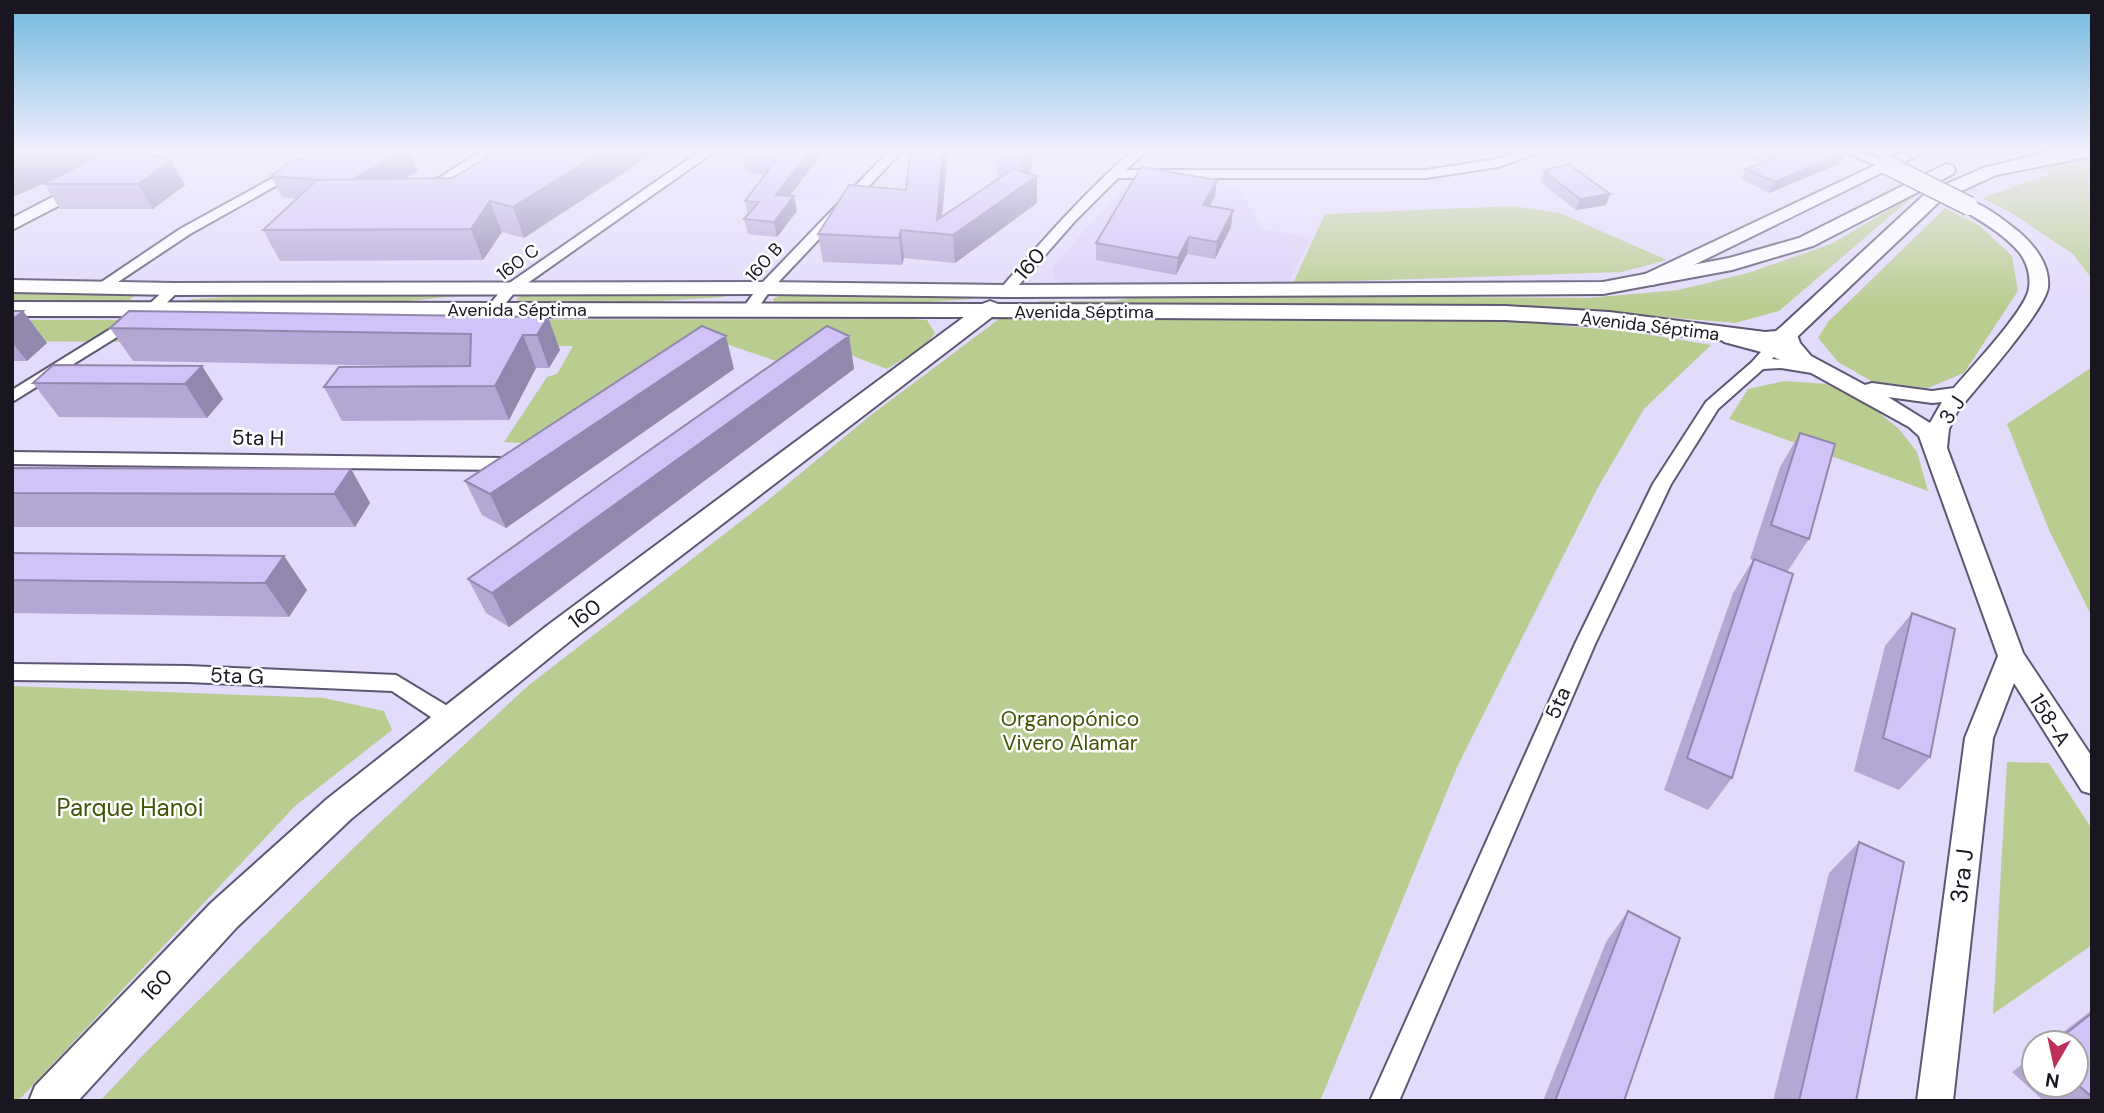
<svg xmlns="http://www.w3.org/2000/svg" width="2104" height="1113" font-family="'DM Sans',sans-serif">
  <rect width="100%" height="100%" fill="#e3dbfb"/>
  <path fill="#dcd1f8" d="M725 151H868L819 202 670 190Z
    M1151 183 1239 187 1263 229 1311 238 1289 281 1065 283 1054 278 1052 268 1124 186Z"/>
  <path fill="#bacd91" d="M2003 151H2092V279L2073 254 2010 212 1982 198 2050 174Z
    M1916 194 1779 311 1735 323 1548 307 1036 305 1038 301H1114L1148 295 1587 298 1678 290 1748 273 1831 244Z
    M1513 206 1560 213 1667 260 1622 272 1293 283 1325 214Z
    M1945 208 1980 226 2012 256 2018 291 1964 373 1928 388 1873 382 1838 362 1818 338 1828 322Z
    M12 292 129 293 135 295 128 302 117 304 12 303Z
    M464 293 468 295 388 303 183 302 193 299 281 294Z
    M717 293 724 297 628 303 521 304 516 299 525 294Z
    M782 294 971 296 973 299 883 305 774 302 773 299Z
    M913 319 927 320 935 333 926 345 887 369 829 347 799 369 706 337 546 444 504 442 547 377 557 374 573 346 12 341V320Z
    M999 319 1524 322 1632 332 1711 345 1644 409 1597 489 1457 767 1320 1101H100L145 1053 374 828 529 685 767 501 871 415Z
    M2092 367V617L2049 530 2007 424Z
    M1785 381 1826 384 1867 403 1899 429 1917 452 1928 491 1729 419 1748 389Z
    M12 686 324 698 384 711 392 730 295 806 18 1101H12Z
    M2007 762 2049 763 2092 829V945L1993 1014Z"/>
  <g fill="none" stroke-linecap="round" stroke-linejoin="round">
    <defs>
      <path id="minor" d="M322 151H338L190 234 106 290 101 291 94 287 180 229Z
        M481 151H496L429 195 424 196 417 192Z
        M700 151H715L515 292 497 314H487L484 311 505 286Z
        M889 151H902L770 291 755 312H745L742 309 760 285Z
        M1132 151H1146L1126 170H1426L1497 159 1524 151H1545L1498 167 1426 178H1118L1075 221 1011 294H1001L999 291 1001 288C1043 240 1085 192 1132 151Z
        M1841 151H1860L1893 165 1887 169 1883 168Z
        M174 285 181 289 156 313 12 402V390L146 307 169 286Z
        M1782 332 1790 337 1772 359 1812 363 1820 368 1812 373 1781 368 1763 369 1718 409 1671 484 1595 644 1399 1101H1370L1575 644 1653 484 1706 402 1752 362 1777 334Z
        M12 452 503 458 512 464 503 470 12 464Z
        M12 664 188 666 396 675 459 713 462 719 459 725 451 728 443 725 392 691 188 682 12 680Z"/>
      <path id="tertiary" d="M144 151H165L126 172 120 174 112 169Z
        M1905 151H1926L1653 285H1639L1637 281 1639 277Z
        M83 181 89 182 91 186 89 190 12 230V218Z
        M1969 201C1986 205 2005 221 2019 232 2035 246 2050 265 2048 287 2046 310 1974 390 1957 412L1949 429 1947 448 2023 653 2092 757V794L2082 791 2014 683 1993 738 1953 1101H1917L1965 738 1998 656 1919 436 1909 427 1804 369 1795 367 1765 353 1724 342 1721 338 1724 334 1731 332 1781 346 1778 333 1788 327 1795 329 1800 343 1811 356 1865 385 1872 383 1932 391 1954 388C1970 369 2027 309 2029 288 2031 276 2027 262 2019 252 2004 234 1982 222 1963 210L1961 206 1963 202ZM1888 397 1932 403 1942 402 1930 423Z"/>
      <path id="secondary" d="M2052 151H2092V156L1996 175 1940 201 1798 336 1790 342 1765 346 1609 326 1505 320 992 317 570 641 351 819 237 927 78 1101H29L35 1086 211 903 327 799 548 625 964 317 12 316V302L982 304 990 301 998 304 1505 306 1609 312 1765 332 1776 331 1782 326 1926 193 1983 168Z
        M1946 164 1953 166 1955 170 1953 174 1813 246 1732 270 1603 294 1006 297 765 294 174 295 12 292V280L174 283 765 282 1006 285 1603 282 1729 258 1799 238Z"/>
    </defs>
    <use href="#minor" stroke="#5e5772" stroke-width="4"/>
    <use href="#tertiary" stroke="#5e5772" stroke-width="4"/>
    <use href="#secondary" stroke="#5e5772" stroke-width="4"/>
    <use href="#minor" fill="#fff" fill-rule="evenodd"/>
    <use href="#tertiary" fill="#fff" fill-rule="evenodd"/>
    <use href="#secondary" fill="#fff" fill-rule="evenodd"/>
    <defs>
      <path id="tertiary-bridge" d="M1887 165 1969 206"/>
    </defs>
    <use href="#tertiary-bridge" stroke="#5e5772" stroke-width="21" stroke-linecap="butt"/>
    <use href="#tertiary-bridge" stroke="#fff" stroke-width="18"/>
  </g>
  <path fill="#b4a7d4" d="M12 151 171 161 185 185 153 209H60L44 184 12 197Z
    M240 151H274L263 157Z
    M499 151H657L524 238 502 232 483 260 280 261 263 230 297 199 282 197 271 176 418 171 404 179 452 178Z
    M748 151H824L790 196 797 211 777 237 748 234 744 219 748 215 745 201 766 174 746 172 743 157Z
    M996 151H1034L1030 174 1037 176V203L955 263 904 258 902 265 823 262 818 234 906 190 947 164 942 217 1001 177 997 176Z
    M1202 151H1313L1312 156 1202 155Z
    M1731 151H1844L1846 152 1841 163 1769 193 1741 179 1746 169 1761 163Z
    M1544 171 1610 194 1606 205 1576 210 1540 182Z
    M1217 180 1215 196 1210 206 1231 227 1215 259 1187 254 1176 275 1096 260V243Z
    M12 311H23L47 343 27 361H12Z
    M548 317 560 350 549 368H536L509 420 342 421 324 387 416 366 133 361 110 328Z
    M849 336 854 369 509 627 486 613 468 579Z
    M202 366 223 399 207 418 59 417 33 383Z
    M734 369 506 528 482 515 465 481Z
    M1800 433 1809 539 1787 572 1732 778 1708 810 1664 790 1733 593 1753 560 1750 559 1780 467Z
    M12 468 351 469 370 503 355 527H12Z
    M12 553 284 556 307 590 289 617 12 613Z
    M1912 613 1930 757 1899 790 1854 771 1885 646Z
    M1859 842 1856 1101H1773L1829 873Z
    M1628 911 1624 1101H1543L1606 942Z
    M2092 1010V1101H2044L2012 1072 2034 1055V1085H2076V1043H2049Z"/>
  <path fill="#9288ad" d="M30 151H119L12 197V158Z
    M260 151H274L263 157Z
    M406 151H410L418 171 359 204 348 182Z
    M603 151H657L524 238 513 207Z
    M810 151H824L779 209 776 195Z
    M943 151H946L947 164 940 234 937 220Z
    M1024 151H1034L1029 177 1023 183 1022 153Z
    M1846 152 1841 163 1769 193 1775 182Z
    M171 161 185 185 153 209 138 184Z
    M1037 176V203L955 263 953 235Z
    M1217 180 1215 196 1201 222 1203 205Z
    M1610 194 1606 205 1576 210 1580 199Z
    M794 196 797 211 777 237 774 222Z
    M490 201 502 232 483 260 471 229Z
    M1233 210 1231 227 1215 259 1217 242Z
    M901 230 904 258 902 265 899 238Z
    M1189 237 1187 254 1176 275 1178 258Z
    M23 311 47 343 27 361 12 342V320Z
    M548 317 560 350 549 368 537 335Z
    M523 335 536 368 509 420 495 386Z
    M726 336 734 369 506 528 490 494Z
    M849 336 854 369 509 627 492 593Z
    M202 366 223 399 207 418 185 384Z
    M351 469 370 503 355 527 334 494Z
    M284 556 307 590 289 617 265 583Z"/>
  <path fill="#d1c2f7" stroke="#9288ad" stroke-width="2" d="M12 151H30L12 158Z
    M109 151H139L171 161 138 184H43Z
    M311 151H406L353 179 322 180 271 176 295 159 305 160 306 154Z
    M499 151H603L513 207 490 201 471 229 263 230 317 180 452 178Z
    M748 151H810L776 195 794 196 774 222 744 219 759 202 745 201 776 160 743 157Z
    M911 151H943L937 220 1013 169 1037 176 953 235 901 230 899 238 818 234 849 185 906 190Z
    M1763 151H1844L1846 152 1775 182 1746 169 1778 157Z
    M1568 164 1610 194 1580 199 1544 171Z
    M1141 167 1217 180 1203 205 1233 210 1217 242 1189 237 1178 258 1096 243Z
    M12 311H23L12 320Z
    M129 311 548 317 537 335H523L495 386 324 387 339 367 470 366 471 334 110 328Z
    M702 326 726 336 490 494 465 481Z
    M827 326 849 336 492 593 468 579 604 482Z
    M53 365 202 366 185 384 33 383Z
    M1800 433 1835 444 1809 539 1771 525Z
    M12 468 351 469 334 494 12 493Z
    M12 553 284 556 265 583 12 580Z
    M1754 559 1793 574 1732 778 1687 758Z
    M1912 613 1955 629 1930 757 1883 738Z
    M1859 842 1904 862 1856 1101H1799Z
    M1628 911 1680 938 1624 1101H1555Z
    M2092 1013V1097L2076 1083V1043H2054Z"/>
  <linearGradient id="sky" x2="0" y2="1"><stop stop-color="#6fb7dc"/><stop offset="0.49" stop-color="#f2effd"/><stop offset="1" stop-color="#f2effd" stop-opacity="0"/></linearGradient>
  <rect width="2104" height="307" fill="url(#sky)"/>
  <g text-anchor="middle" stroke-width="5" stroke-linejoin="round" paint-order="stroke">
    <g font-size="18" fill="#191621" stroke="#fff">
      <text transform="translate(518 262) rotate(-37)" y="6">160 C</text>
      <text transform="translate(764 262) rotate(-48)" y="6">160 B</text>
      <text x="517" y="316">Avenida Séptima</text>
      <text x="1084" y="318">Avenida Séptima</text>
      <text transform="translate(1650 326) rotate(7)" y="6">Avenida Séptima</text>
    </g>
    <g font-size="21" fill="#191621" stroke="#fff">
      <text transform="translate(1030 264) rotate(-49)" y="7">160</text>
      <text transform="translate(1952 410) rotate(-57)" y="7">3 J</text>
      <text transform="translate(258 438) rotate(1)" y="7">5ta H</text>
      <text transform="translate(585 614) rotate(-37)" y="7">160</text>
      <text transform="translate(237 676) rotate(2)" y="7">5ta G</text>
      <text transform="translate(1558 703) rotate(-66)" y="7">5ta</text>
      <text transform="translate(2050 720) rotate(58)" y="7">158-A</text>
      <text transform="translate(157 985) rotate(-47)" y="7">160</text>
    </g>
    <g font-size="21" fill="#425304" stroke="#fff">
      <text x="1070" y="726">Organopónico<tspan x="1070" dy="24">Vivero Alamar</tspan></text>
    </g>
    <g font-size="24" fill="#425304" stroke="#fff">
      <text x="130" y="816">Parque Hanoi</text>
    </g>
    <g font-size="24" fill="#191621" stroke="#fff">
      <text transform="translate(1962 876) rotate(-83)" y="8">3ra J</text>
    </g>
  </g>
  <rect width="2104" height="1113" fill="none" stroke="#191621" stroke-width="28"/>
  <g transform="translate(2055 1064) rotate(189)"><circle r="33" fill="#ffffff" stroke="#a3a2a6" stroke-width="2"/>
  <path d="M0-5L12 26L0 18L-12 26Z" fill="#be2f5a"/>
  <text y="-10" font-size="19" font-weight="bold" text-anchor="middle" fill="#191621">N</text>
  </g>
</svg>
